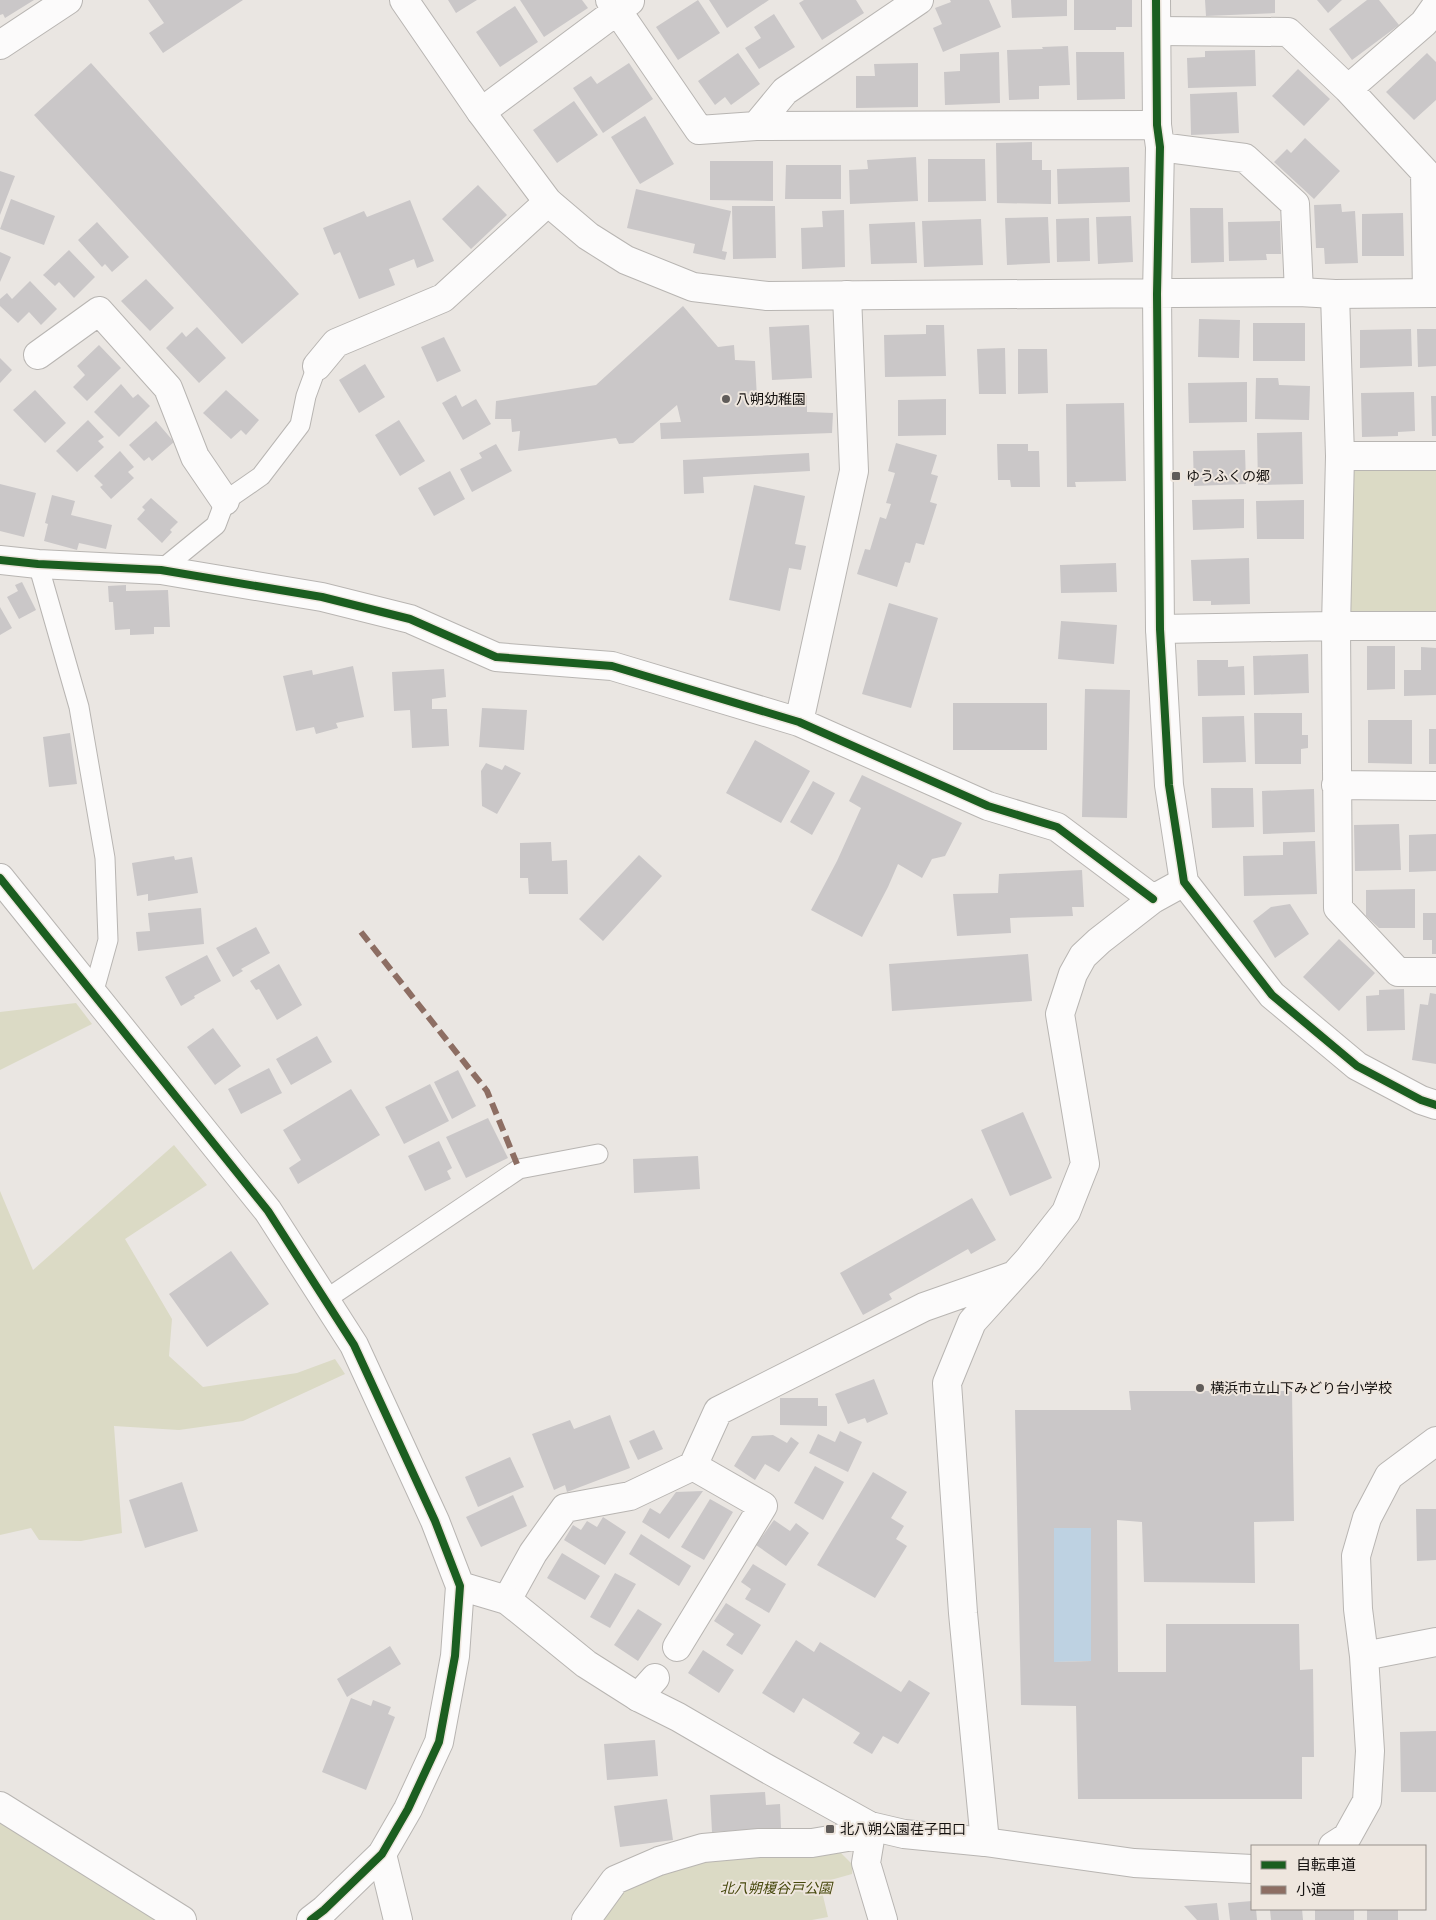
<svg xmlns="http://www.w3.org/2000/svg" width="1436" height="1920" font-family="Merriweather,'Noto Sans JP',serif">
  <rect width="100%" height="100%" fill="#eae6e2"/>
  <path fill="#dbdac5" d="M1353 465 1436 466V612L1349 611Z
    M76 1003 92 1024 0 1070V1012Z
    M174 1145 207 1185 125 1239 172 1319 169 1356 203 1387 297 1373 335 1359 345 1374 243 1421 179 1430 114 1426 122 1533 81 1541 39 1540 31 1528 0 1535V1191L33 1270Z
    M0 1820 161 1920H0Z
    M841 1853 853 1865 852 1874 820 1883 828 1917 812 1920H601L618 1888 702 1860Z"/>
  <path fill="#bed2e2" d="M1054 1528H1091V1661L1054 1662Z"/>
  <path fill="#cac7c8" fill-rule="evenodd" d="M0 0H34L5 18 3 14 0 15Z
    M148 0H243L163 53 149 33 164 23Z
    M448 0H477L456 13Z
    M520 0H582L588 8 544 37Z
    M698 0 720 33 678 60 656 27Z
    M709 0H769L727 28Z
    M804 0H856L864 13 822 40 799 3Z
    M950 0H989L1001 27 943 52 933 28 942 24 935 8 951 2Z
    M1011 0H1067V16L1012 18Z
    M1074 0H1132V27H1116V30H1074Z
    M1205 0H1275V13L1206 16Z
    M1317 0H1342L1328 13Z
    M1367 0H1379L1399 25 1352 60 1329 29Z
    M515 6 538 42 500 67 476 32Z
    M774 14 795 47 759 69 745 48 761 38 754 27Z
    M1068 46 1070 85 1039 86V99L1009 100 1007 50 1043 49 1042 47Z
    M1255 50 1256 86 1188 88 1187 58 1205 57V51Z
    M999 52 1000 103 945 105 944 72 960 71V54Z
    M1076 52H1124L1125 99 1077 100Z
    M738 53 760 84 731 105 725 97 715 105 698 81Z
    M1427 53 1436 62V100L1414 120 1386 92Z
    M91 63 299 294 242 344 34 115Z
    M629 63 653 99 603 133 573 88 591 76 597 84Z
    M918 63V107L856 108V76H875L874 64Z
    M1298 69 1330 99 1304 126 1272 96Z
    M1237 92 1239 133 1191 135 1190 94Z
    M574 101 598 135 557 163 533 130Z
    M645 116 674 164 640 184 611 137Z
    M1305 138 1340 171 1314 199 1274 162 1287 149 1291 153Z
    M1032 142V160H1042V170H1051V204L997 203 996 143Z
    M916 157 918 201 850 204 849 170 868 169 867 160Z
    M928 159H985L986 201 928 202Z
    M710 161H773V201L710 200Z
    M786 165H841V199H785Z
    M1129 167 1130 202 1058 204 1057 169Z
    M0 171 15 176 0 215Z
    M478 185 507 215 471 249 442 219Z
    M636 189 731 211 722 251 727 252 725 260 693 253 695 244 627 228Z
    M11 199 55 216 44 245 0 229Z
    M410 200 434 261 417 268 414 259 389 269 395 285 359 299 340 252 334 255 323 228 364 211 367 217Z
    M1341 204 1342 212 1355 211 1358 263 1325 264 1324 248H1316L1314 205Z
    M732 206H775L776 258 733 259Z
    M1190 208H1223L1224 262 1191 263Z
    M844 210 845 267 802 269 801 228 823 227 822 211Z
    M1403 213 1404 256H1362V214Z
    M1131 216 1133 262 1098 264 1096 217Z
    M1048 217 1050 263 1007 265 1005 218Z
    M1089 218 1090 261 1057 262 1056 219Z
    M981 219 983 265 924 267 922 221Z
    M1280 221 1281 254H1266L1267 260 1229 261 1228 222Z
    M97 222 129 257 112 272 105 264 102 267 78 240Z
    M915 222 917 263 871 264 869 224Z
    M69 250 95 277 74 298 59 282 55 286 43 275Z
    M0 252 11 257 0 282Z
    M146 279 174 308 150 331 121 301Z
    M30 281 57 309 41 325 29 312 18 323 0 306V299L7 293 12 299Z
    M683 306 718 347 734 345 735 360 755 361 757 398 807 395V412L833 413 832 433 661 439 660 423 681 422 677 405 633 443 619 444 616 438 518 451 520 431 512 432 511 419H495L496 401 596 385Z
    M1199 319 1240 320 1239 358 1198 357Z
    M1253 323H1305V361H1253Z
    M809 325 812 378 772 380 769 327Z
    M926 325H944L946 376 885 377 884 335 926 334Z
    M197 327 226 358 199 383 166 348 182 332 186 337Z
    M1411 329 1412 366 1360 368V330Z
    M1417 329H1436V366L1418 367Z
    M444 337 461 371 437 382 421 347Z
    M99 345 121 368 87 401 73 387 85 375 77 366Z
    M1005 348 1006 394H979L977 349Z
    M1018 349H1047L1048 393 1018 394Z
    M0 358 12 370 0 383Z
    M365 364 385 397 359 413 339 380Z
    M1256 378H1278L1279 385 1310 386 1309 420 1255 419Z
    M1247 382V422L1189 423 1188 383Z
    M121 384 133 398 138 394 150 406 119 437 94 412Z
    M35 390 66 423 45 443 13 410Z
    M226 390 259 420 246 435 241 430 231 439 203 413Z
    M1414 392 1415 431 1398 432V436L1362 437 1361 393Z
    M456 395 462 407 476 399 491 424 463 440 442 403Z
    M1431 396H1436V436H1432Z
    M946 399V435L898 436V400Z
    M1124 403 1126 481 1075 482 1076 487H1067L1066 404Z
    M88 420 104 437 98 441 104 447 77 472 56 451Z
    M399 420 425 461 400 476 375 435Z
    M156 421 174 442 152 461 149 457 144 461 129 445Z
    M1302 432 1303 484 1258 485 1257 433Z
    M896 443 937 455 931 474 938 476 930 502 937 504 924 545 916 543 910 563 905 562 897 587 857 574 865 549 870 550 880 517 886 519 891 504 886 503 895 473 888 471Z
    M496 444 512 471 472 492 460 469 482 458 479 453Z
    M997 444H1028V451H1039L1040 487H1011L1010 480H998Z
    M1245 450 1246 484 1194 486 1193 451Z
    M120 451 134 467 128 472 134 478 111 499 100 487 103 485 94 476Z
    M809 453 810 471 703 477 704 493 684 494 683 460Z
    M450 471 465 499 434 516 418 488Z
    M0 484 36 493 24 537 0 531Z
    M754 485 805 496 795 544 806 546 801 570 789 568 780 611 729 600Z
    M52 495 75 501 71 515 112 525 106 549 79 543 77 550 44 541 48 524 45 523Z
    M151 498 178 522 170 530 172 532 162 543 137 519 145 510 142 507Z
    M1244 499V528L1193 530 1192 500Z
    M1304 500V539H1257L1256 501Z
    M1249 558 1250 604 1211 605V601H1193L1191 560Z
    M1116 563 1117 592 1061 593 1060 565Z
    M22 582 36 610 19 619 7 597 18 591 15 585Z
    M126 585V591L168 590 170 627H154V634L130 635V629L115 630 113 602H109L108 586Z
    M889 603 938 618 911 708 862 694Z
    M0 607 12 628 0 635Z
    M1061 621 1117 625 1114 664 1058 659Z
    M1367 646H1395V689L1367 690Z
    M1421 647 1436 648V695L1404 696V670H1421Z
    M1308 654 1309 693 1254 695 1253 656Z
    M1197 660H1228V667L1244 666 1245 695 1198 696Z
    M353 666 364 717 336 723 338 728 316 734 314 727 296 731 283 676 312 670 313 675Z
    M444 669 446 697 432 699V709H447L449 746 412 748 410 710 394 711 392 672Z
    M1085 689 1130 690 1127 818 1082 817Z
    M953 703H1047V750H953Z
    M482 708 527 710 524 750 479 747Z
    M1254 713H1302V735H1308V748L1301 749V764H1255Z
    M1244 716 1246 762 1203 763 1202 717Z
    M1368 720H1412V764L1368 763Z
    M1429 729H1436V764H1429Z
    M70 733 77 784 49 787 43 737Z
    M755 740 810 771 781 823 726 793Z
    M486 763 502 770 505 765 521 773 497 814 482 806 481 771Z
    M862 775 962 823 945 856 932 859 922 878 898 864 888 887 862 937 811 910 837 861 861 808 849 801Z
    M813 781 835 793 812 835 790 822Z
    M1211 788H1253L1254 827 1212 828Z
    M1314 789 1315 832 1263 834 1262 791Z
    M1399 824 1401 870 1355 871 1354 825Z
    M1436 834V871L1409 872V835Z
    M1315 841 1317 894 1244 896 1243 856 1283 855V842Z
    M551 842 552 861 567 860 568 894H529L528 878H520V843Z
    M639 855 662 876 603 941 579 919Z
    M174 856 175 860 192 857 198 893 148 901V894L137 896 132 863Z
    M1082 870 1084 907H1072L1073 916 1010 918 1011 933 957 936 953 894 998 893 999 874Z
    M1415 889V928H1379L1366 916V890Z
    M1290 904 1309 934 1275 958 1253 921 1271 907Z
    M201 908 204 944 138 951 136 932 150 931 148 913Z
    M1423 913H1436V954H1432V940H1423Z
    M256 927 270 953 241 969 243 971 233 977 216 948Z
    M1339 939 1375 973 1339 1011 1303 977Z
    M1028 954 1032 1001 892 1011 889 964Z
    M207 955 221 981 194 996 195 998 181 1006 165 977Z
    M279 964 302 1005 277 1020 259 989 256 990 250 981Z
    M1404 989 1405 1030 1367 1031 1366 996 1379 995V990Z
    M1430 993 1436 994V1064L1412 1060 1420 1004 1428 1005Z
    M213 1028 241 1066 215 1085 187 1047Z
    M317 1036 332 1062 291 1085 276 1059Z
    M269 1068 282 1093 241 1114 228 1089Z
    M458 1070 476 1106 452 1119 434 1082Z
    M430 1084 449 1121 404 1144 385 1107Z
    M351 1089 380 1135 298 1184 289 1168 301 1160 283 1130Z
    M1023 1112 1052 1178 1010 1196 981 1130Z
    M488 1118 508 1158 466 1178 446 1137Z
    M439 1141 452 1168 447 1171 451 1179 425 1191 408 1156Z
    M698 1156 700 1189 634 1193 633 1159Z
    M972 1198 996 1240 971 1254 968 1249 889 1294 892 1299 863 1315 840 1273Z
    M231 1251 269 1304 207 1347 169 1294Z
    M874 1379 888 1414 867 1423 865 1418 848 1424 835 1394Z
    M1129 1391H1292L1294 1521 1254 1522 1255 1583 1144 1582 1142 1522 1117 1520 1118 1672H1166V1624H1299L1300 1670 1313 1669 1314 1757H1302V1799H1078L1076 1706 1021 1705 1015 1410H1131ZM1054 1528H1091V1661L1054 1662Z
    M780 1398H818V1406H827V1426L780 1425Z
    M610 1415 630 1468 567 1492 565 1485 554 1490 532 1434 570 1420 574 1429Z
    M654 1430 663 1449 638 1460 629 1441Z
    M840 1431 862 1442 848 1472 809 1453 818 1434 835 1442Z
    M773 1435 787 1443 791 1437 799 1443 779 1472 765 1464 755 1480 734 1466 752 1436Z
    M510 1457 524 1487 478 1507 465 1477Z
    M815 1466 844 1482 823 1520 794 1503Z
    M873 1472 907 1492 891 1518 904 1526 896 1539 907 1546 875 1598 817 1565Z
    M182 1482 198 1531 145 1548 129 1500Z
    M703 1491 669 1539 642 1522 650 1508 660 1514 676 1492Z
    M513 1495 527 1526 481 1547 466 1517Z
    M710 1499 733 1512 704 1560 681 1547Z
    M1416 1509H1436V1560L1417 1561Z
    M603 1517 626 1532 605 1565 564 1540 573 1525 581 1530 587 1521 597 1527Z
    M774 1520 790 1531 796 1523 809 1533 786 1566 756 1545Z
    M641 1534 691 1566 679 1586 629 1554Z
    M562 1553 600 1576 585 1600 547 1578Z
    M753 1564 786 1584 769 1613 745 1599 751 1589 741 1582Z
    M615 1573 636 1584 610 1628 590 1617Z
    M726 1603 761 1625 742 1655 726 1645 734 1634 714 1621Z
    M638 1609 662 1624 638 1661 614 1645Z
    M796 1640 814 1652 820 1642 901 1692 909 1680 930 1693 898 1744 883 1736 872 1754 853 1743 860 1733 803 1698 794 1713 762 1693Z
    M390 1646 401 1664 347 1697 337 1679Z
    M703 1650 734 1670 719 1693 688 1673Z
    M351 1698 371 1706 373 1700 391 1707 388 1714 395 1717 366 1790 322 1772Z
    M1436 1731V1792H1401L1400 1732Z
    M655 1740 658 1776 607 1780 604 1744Z
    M765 1792 766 1805 780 1804 781 1828 712 1832 710 1795Z
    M667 1799 673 1840 620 1847 614 1806Z
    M1252 1901V1909H1256L1257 1920H1230L1228 1903Z
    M1217 1903 1219 1920H1197L1184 1906Z
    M1280 1909H1302L1303 1920H1271L1270 1910Z
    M1315 1909H1354V1920H1315Z
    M1367 1909H1398V1920H1367Z"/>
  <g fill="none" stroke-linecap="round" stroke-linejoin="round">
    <defs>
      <path id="service" d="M38 564 79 707 105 858 108 940 93 994
        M161 570 216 525 225 501 261 476 300 425 306 396 317 366
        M325 1300 519 1169 598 1154"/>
      <path id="minor" d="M610 0 699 130 756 126 1157 125
        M1157 31 1288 32 1348 89 1425 172 1427 293
        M0 45 68 0
        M1348 89 1424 23 1436 6
        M481 112 630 1
        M756 126 785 91 919 0
        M1160 147 1245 158 1295 204 1299 292
        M1335 294 1340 456 1336 626 1338 908 1398 972H1436
        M38 355 99 311 168 388 195 457 225 501
        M317 366 336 343 443 298 548 202
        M1340 456H1436
        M0 560 38 564 161 570 322 597 410 619 496 657 612 666 799 722 988 806 1057 827 1153 899
        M1160 629 1336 626H1436
        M799 722 854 471 847 295
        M1336 785 1436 786
        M507 1600 533 1553 565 1508 630 1496 693 1466 718 1411 924 1307 1012 1276
        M677 1647 763 1506 693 1466
        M638 1697 655 1678
        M0 1806 182 1920
        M870 1826 871 1833 866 1863 883 1920
        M985 1842 963 1613 947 1383 972 1322 1029 1259 1066 1212 1085 1164 1060 1014 1073 974 1083 956 1099 941 1153 899 1184 882
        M382 1854 398 1920
        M586 1920 615 1880 659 1861 703 1848 759 1843H812L871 1833"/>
      <path id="tertiary" d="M404 0 481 112 548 202 588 236 626 260 693 287 767 296 1299 292 1335 294 1436 293
        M1156 0 1157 125 1160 147 1157 294 1160 629 1169 785 1184 882 1272 995 1357 1066 1421 1100 1436 1105
        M0 878 268 1211 354 1345 435 1521 460 1586 455 1656 439 1742 408 1809 382 1854 324 1910 311 1920
        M460 1586 507 1600 586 1664 638 1697 678 1717 764 1767 870 1826 904 1834 985 1842 1134 1863 1252 1869
        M1364 1656 1436 1642
        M1333 1846 1347 1837 1367 1801 1370 1751 1364 1656 1358 1609 1356 1556 1367 1518 1389 1476 1436 1441"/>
    </defs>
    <use href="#service" stroke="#b8b5b2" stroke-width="21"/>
    <use href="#minor" stroke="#b8b5b2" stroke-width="30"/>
    <use href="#tertiary" stroke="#b8b5b2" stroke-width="30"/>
    <use href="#service" stroke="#fcfbfb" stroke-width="19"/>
    <use href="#minor" stroke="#fcfbfb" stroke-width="28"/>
    <use href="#tertiary" stroke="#fcfbfb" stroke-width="28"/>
    <path stroke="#8d6e63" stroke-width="6" stroke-dasharray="12 6" stroke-linecap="butt" d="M361 932 487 1091 519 1169"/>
    <defs>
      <path id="cycleway" d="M1156 0 1157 125 1160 147 1157 294 1160 629 1169 785 1184 882 1272 995 1357 1066 1421 1100 1436 1105
        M0 560 38 564 161 570 322 597 410 619 496 657 612 666 799 722 988 806 1057 827 1153 899
        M0 878 268 1211 354 1345 435 1521 460 1586 455 1656 439 1742 408 1809 382 1854 324 1910 311 1920"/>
    </defs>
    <use href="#cycleway" stroke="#eee6de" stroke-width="11"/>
    <use href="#cycleway" stroke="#1b5e20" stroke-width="8"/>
  </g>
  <g fill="#605c5a" stroke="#eee6de" stroke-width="2">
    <circle cx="726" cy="399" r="5"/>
    <rect x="1171" y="471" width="10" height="10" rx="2.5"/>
    <circle cx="1200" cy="1388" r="5"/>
    <rect x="825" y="1824" width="10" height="10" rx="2.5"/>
  </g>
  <g text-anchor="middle" stroke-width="4" stroke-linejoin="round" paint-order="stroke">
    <g font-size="14" fill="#151210" stroke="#eee6de" text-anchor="start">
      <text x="736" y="404">八朔幼稚園</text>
      <text x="1186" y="481">ゆうふくの郷</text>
      <text x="1210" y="1393">横浜市立山下みどり台小学校</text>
      <text x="840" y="1834">北八朔公園荏子田口</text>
    </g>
    <g font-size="14" font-style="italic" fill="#46480c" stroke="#eee6de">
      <text x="776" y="1893">北八朔榎谷戸公園</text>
    </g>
  </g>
  <rect x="1251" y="1845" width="175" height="65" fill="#eee6de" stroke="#97918c"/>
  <rect x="1261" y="1861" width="25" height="8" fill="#1b5e20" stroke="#97918c"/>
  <text x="1296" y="1870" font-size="15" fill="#151210">自転車道</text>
  <rect x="1261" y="1886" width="25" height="8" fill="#8d6e63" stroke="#97918c"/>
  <text x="1296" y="1895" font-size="15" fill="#151210">小道</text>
</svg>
